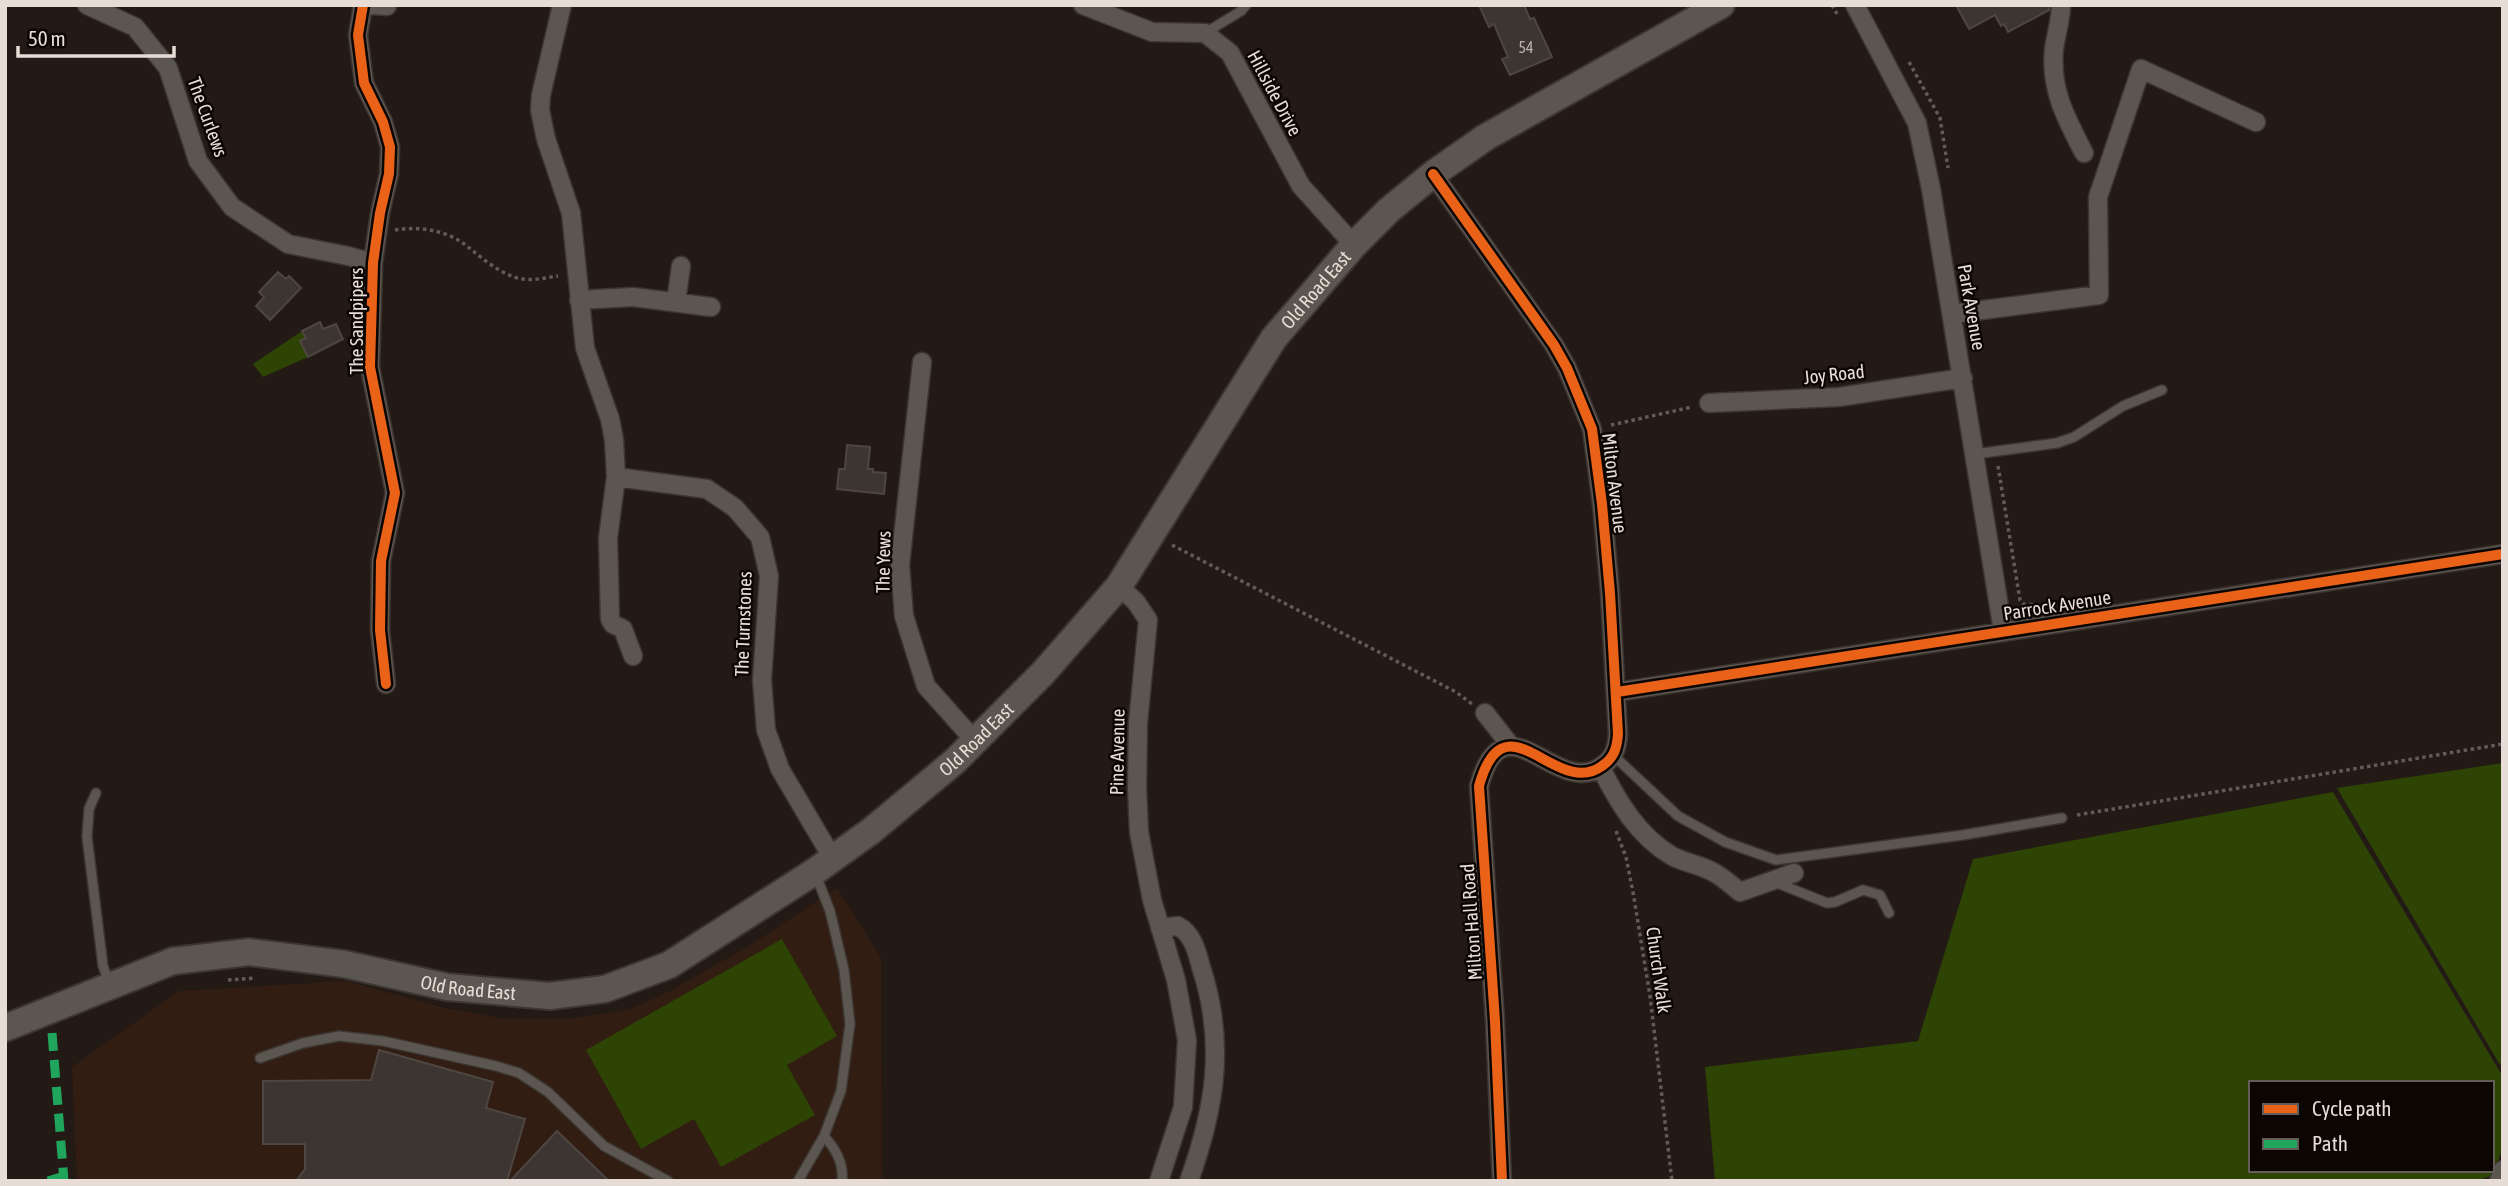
<svg xmlns="http://www.w3.org/2000/svg" width="2508" height="1186" font-family="'Asap Condensed',sans-serif">
  <rect width="100%" height="100%" fill="#231a15"/>
  <path fill="#311d11" d="M837 888 881 958 882 1181H77L72 1067 179 991 346 981 445 1008 506 1019H568L628 1010 668 992 750 945Z"/>
  <path fill="#2d4405" fill-rule="evenodd" d="M302 331 306 338 300 341 308 357 263 377 253 364Z
    M2503 763V1059L2500 1065 2337 788Z
    M2333 792 2503 1077V1145L2494 1175 2476 1181H1715L1705 1067 1918 1041 1973 859ZM2251 1083H2492V1170H2251Z
    M782 939 837 1036 787 1065 815 1115 721 1167 694 1119 641 1149 586 1050Z"/>
  <path fill="#3d3531" stroke="#4e4642" stroke-width="2" d="M1479 5H1524L1530 19 1534 18 1552 57 1510 75 1502 59 1508 57 1494 24 1489 27Z
    M1956 5H2050L2049 10 2008 32 2004 24 2001 26 1995 15 1969 29Z
    M278 272 286 279 289 276 301 288 270 320 256 306 264 297 259 292Z
    M320 322 323 329 336 324 343 339 308 357 300 341 306 338 302 331Z
    M847 445 870 447 868 469H873V472L886 473 884 494 837 489 839 469H845Z
    M379 1050 493 1082 486 1108 525 1119 507 1181H296L305 1169V1144H263V1081L371 1080Z
    M557 1131 609 1181H510Z"/>
  <g fill="none" stroke-linecap="round" stroke-linejoin="round">
    <defs>
      <path id="service" d="M1205 33 1241 11 1246 5
        M1975 454 2057 443 2074 437 2123 406 2162 390
        M1613 755 1678 816 1725 842 1776 860 1963 835 2062 818
        M96 793 89 809 87 837 103 966 110 985
        M1774 880 1777 883 1827 903 1835 902 1863 890 1880 895 1889 913
        M260 1058 303 1043 339 1036 383 1041 496 1066 519 1073 548 1092 604 1146 668 1181
        M824 1136C836 1149 844 1163 842 1181
        M798 1181 824 1136 841 1091 850 1024 844 970 830 911 815 873"/>
      <path id="minor" d="M87 5 135 27 168 68 198 161 232 207 288 244 348 256 373 263
        M363 5 358 35 364 83 383 122 390 147 389 174 380 213 373 263 370 367 395 493 381 561 380 630 386 684
        M371 5 387 6
        M562 5 541 95 540 110 546 139 571 213 585 348 610 419 614 440 616 477 608 538 610 619 613 624 623 629 633 656
        M1083 5 1152 32 1205 33 1230 53 1301 186 1354 245
        M1855 5 1917 123 1931 189 2003 631
        M2061 5C2061 20 2056 34 2054 49 2050 90 2066 118 2084 153
        M1433 174 1554 345 1567 368 1592 429 1602 504 1610 593 1618 734C1617 748 1614 758 1602 766 1556 800 1505 692 1479 786L1495 1021 1502 1181
        M579 300 633 297 711 307
        M676 302 681 266
        M1952 314 2099 295 2098 197 2141 69 2256 122
        M922 362 900 565 904 616 926 686 975 741
        M1709 403 1839 397 1963 378
        M616 477 707 489 735 508 760 537 769 576 762 680 766 730 780 769 833 859
        M1119 586 1136 602 1148 620 1138 723 1137 788 1139 832 1152 900 1176 980 1187 1040 1183 1107 1159 1181
        M1617 692 2503 554
        M1485 713 1511 746
        M1601 768C1618 802 1638 836 1672 856 1685 863 1701 865 1713 872 1723 877 1731 885 1740 892L1794 873
        M1160 928 1178 926C1193 934 1197 952 1201 967 1226 1043 1215 1108 1189 1181
        M2499 1181 2503 1170"/>
      <g id="secondary">
        <path id="s1" d="M5 1028 173 961 249 952 344 964 447 987 550 996 605 989 669 965 814 872 871 831 955 761 1043 673 1119 586 1274 338 1354 245 1389 210 1433 174 1486 137 1721 5"/>
      </g>
    </defs>
    <use href="#service" stroke="#3c3531" stroke-width="12"/>
    <use href="#minor" stroke="#3c3531" stroke-width="21"/>
    <use href="#secondary" stroke="#3c3531" stroke-width="30"/>
    <path stroke="#625b57" stroke-width="3.5" stroke-dasharray="3.5 3.5" stroke-linecap="butt" d="M1832 5 1837 14
      M1909 62 1940 118 1948 168
      M395 230C419 226 448 230 468 247 482 258 497 271 514 277 529 282 544 278 558 276
      M1611 425 1692 407
      M1998 466 2020 600 2023 604 2042 605
      M1172 545 1456 692 1472 704
      M2077 815 2503 744
      M1616 831 1626 857 1633 892 1650 996 1672 1181
      M228 980 255 978"/>
    <use href="#service" stroke="#5c5651" stroke-width="9"/>
    <use href="#minor" stroke="#5c5651" stroke-width="18"/>
    <use href="#secondary" stroke="#5c5651" stroke-width="26"/>
    <path stroke="#20a55d" stroke-width="9" stroke-dasharray="18 9" stroke-linecap="butt" d="M52 1033 64 1181
      M48 1181 64 1176"/>
    <defs>
      <path id="cycleway" d="M363 5 358 35 364 83 383 122 390 147 389 174 380 213 373 263 370 367 395 493 381 561 380 630 386 684
        M1433 174 1554 345 1567 368 1592 429 1602 504 1610 593 1618 734C1617 748 1614 758 1602 766 1556 800 1505 692 1479 786L1495 1021 1502 1181
        M1617 692 2503 554"/>
    </defs>
    <use href="#cycleway" stroke="#0c0603" stroke-width="15"/>
    <use href="#cycleway" stroke="#ea6118" stroke-width="10"/>
  </g>
  <g text-anchor="middle" stroke-width="5" stroke-linejoin="round" paint-order="stroke">
    <g font-size="16" fill="#bdb3ad">
      <text x="1526" y="53">54</text>
    </g>
    <g font-size="19" fill="#e8ddd6" stroke="#0c0603">
      <text transform="translate(1275 93) rotate(62)" y="7">Hillside Drive</text>
      <text transform="translate(208 117) rotate(70)" y="7">The Curlews</text>
      <text dy="7" stroke="none"><textPath href="#s1" startOffset="1634">Old Road East</textPath></text>
      <text transform="translate(1972 307) rotate(80)" y="7">Park Avenue</text>
      <text transform="translate(356 321) rotate(-90)" y="7">The Sandpipers</text>
      <text transform="translate(1834 374) rotate(-6)" y="7">Joy Road</text>
      <text transform="translate(1615 483) rotate(83)" y="7">Milton Avenue</text>
      <text transform="translate(883 562) rotate(-89)" y="7">The Yews</text>
      <text transform="translate(2057 605) rotate(-9)" y="7">Parrock Avenue</text>
      <text transform="translate(743 624) rotate(-88)" y="7">The Turnstones</text>
      <text dy="7" stroke="none"><textPath href="#s1" startOffset="1068">Old Road East</textPath></text>
      <text transform="translate(1117 752) rotate(-89)" y="7">Pine Avenue</text>
      <text transform="translate(1471 922) rotate(-94)" y="7">Milton Hall Road</text>
      <text transform="translate(1659 970) rotate(82)" y="7">Church Walk</text>
      <text dy="7" stroke="none"><textPath href="#s1" startOffset="480">Old Road East</textPath></text>
    </g>
  </g>
  <rect width="2508" height="1186" fill="none" stroke="#e8ddd6" stroke-width="14"/>
  <rect x="2249" y="1081" width="245" height="91" fill="#0c0603" stroke="#645c57" stroke-width="2"/>
  <rect x="2263" y="1104" width="35" height="10" fill="#ea6118" stroke="#645c57" stroke-width="2"/>
  <text x="2312" y="1116" font-size="21" fill="#e8ddd6">Cycle path</text>
  <rect x="2263" y="1139" width="35" height="10" fill="#20a55d" stroke="#645c57" stroke-width="2"/>
  <text x="2312" y="1151" font-size="21" fill="#e8ddd6">Path</text>
  <path d="M18 46v10h156v-10" fill="none" stroke="#e8ddd6" stroke-width="3.5"/>
  <text x="28" y="46" font-size="21" fill="#e8ddd6" stroke="#0c0603" stroke-width="5" paint-order="stroke">50 m</text>
</svg>
